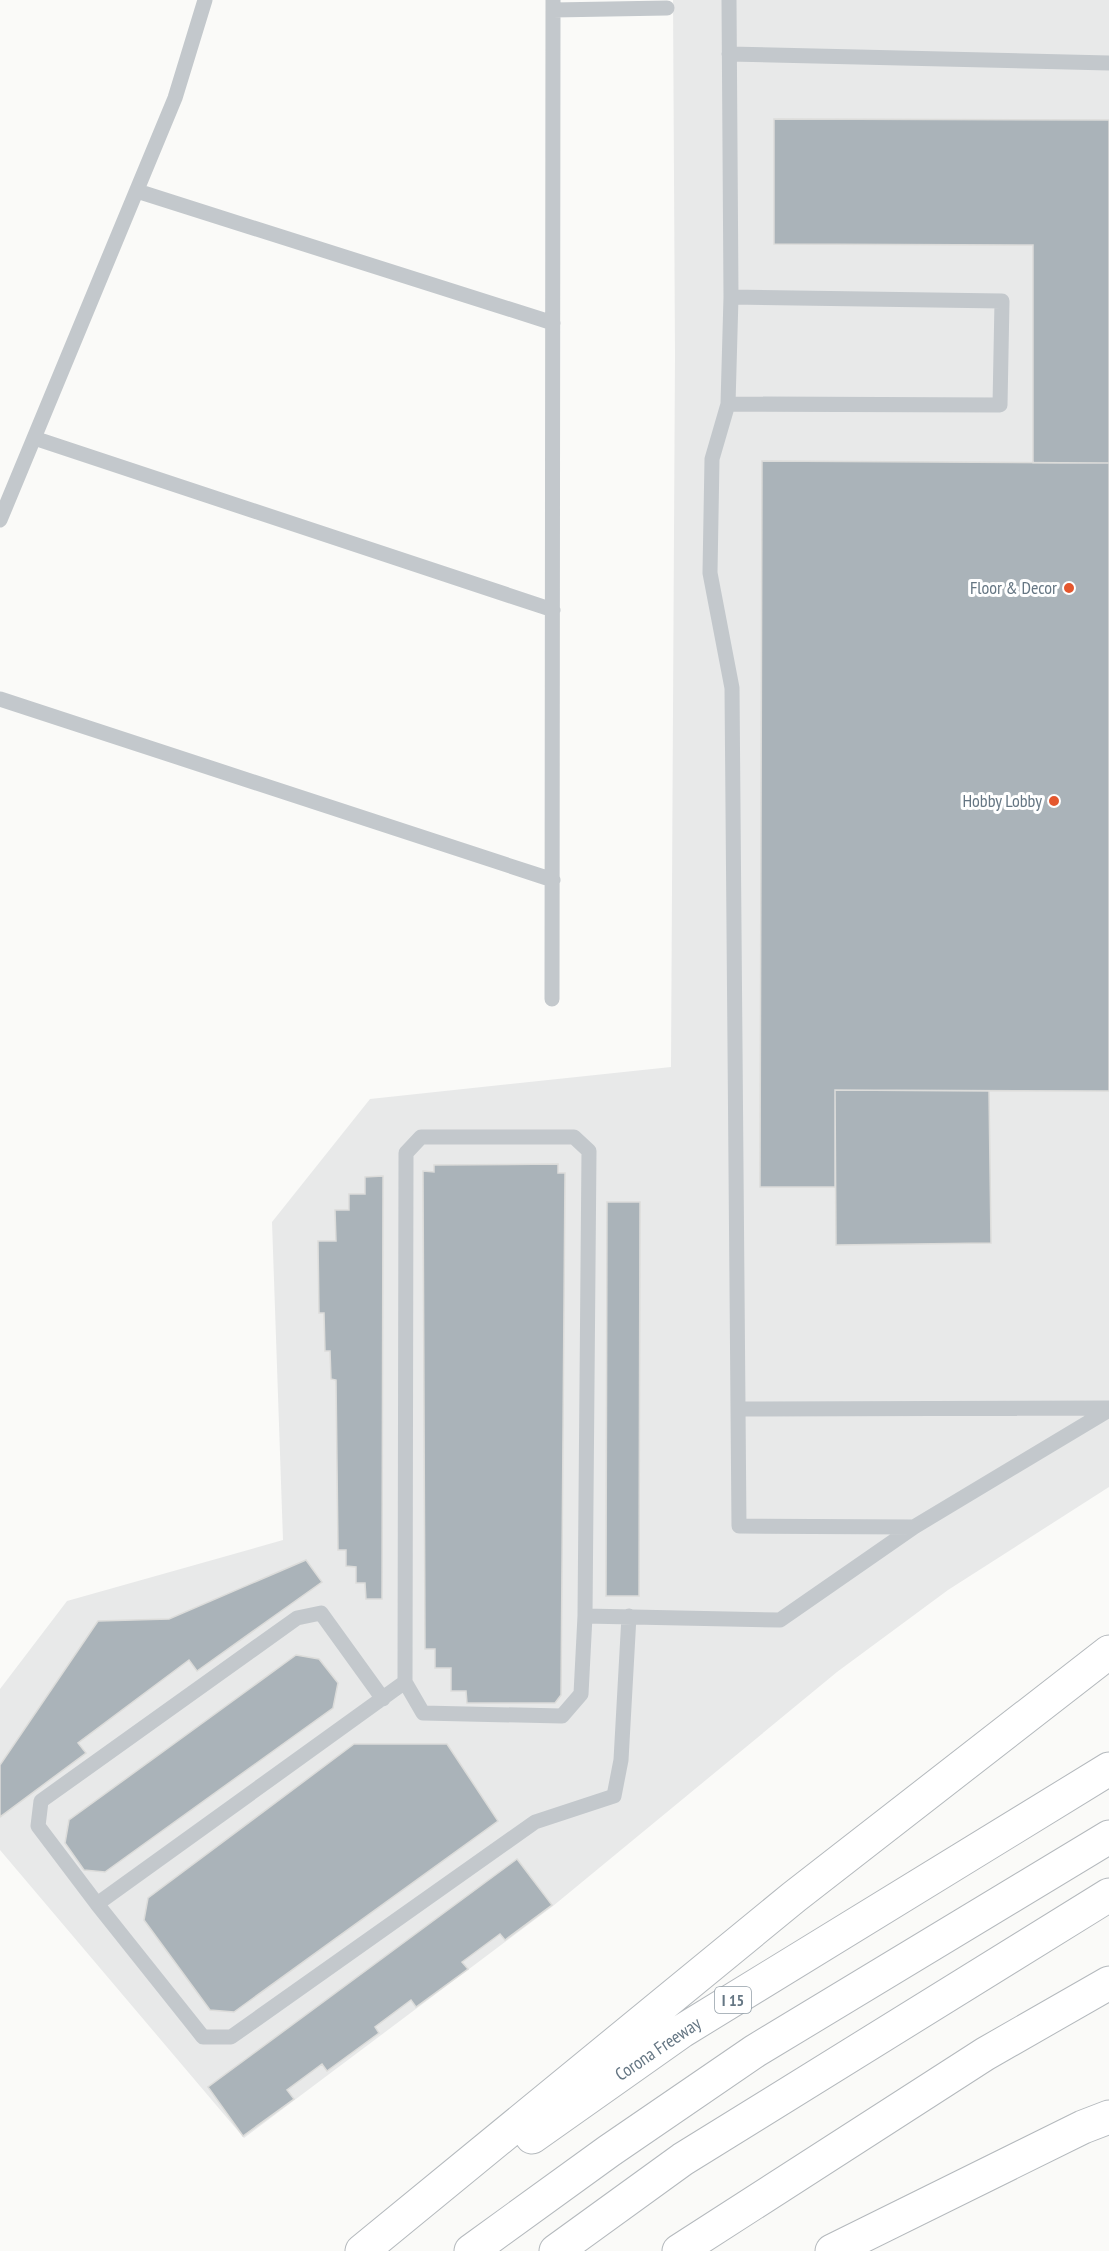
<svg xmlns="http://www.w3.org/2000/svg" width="1109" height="2251" font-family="'PT Sans Narrow',sans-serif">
  <rect width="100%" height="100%" fill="#fafaf8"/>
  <path fill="#e8e9e9" d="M673 0H1109V1487L948 1590 837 1672 553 1906 244 2138 0 1850V1689L67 1601 283 1540 272 1222 370 1099 671 1067 675 355Z"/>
  <path fill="#aab3b9" stroke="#dcdcda" stroke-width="1.5" d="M774 119 1109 120V463H1033V245L774 244Z
    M762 461 1109 463V1091L835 1090V1187H760Z
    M835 1090 989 1091 991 1243 836 1245Z
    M558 1164V1173H565L561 1695 555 1703H467L466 1691H451V1668H435V1649H425L423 1171 434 1172V1165Z
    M383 1176 382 1599H366L365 1583H356V1567L346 1566V1550H338L336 1380 331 1379 330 1351H325L324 1313H319L318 1241H336L335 1210H349V1194H365V1177Z
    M607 1202H640L639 1596H606Z
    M306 1560 322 1582 197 1671 189 1660 78 1743 86 1753 0 1817V1765L98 1621 169 1619Z
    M296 1655 319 1659 338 1683 333 1708 105 1872 84 1870 65 1843 69 1820Z
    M354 1744H447L498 1821 234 2012 210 2010 144 1920 148 1898Z
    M517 1859 552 1905 505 1940 500 1934 462 1962 468 1969 416 2007 411 2000 375 2027 379 2033 327 2071 322 2064 287 2090 294 2099 243 2136 208 2087Z"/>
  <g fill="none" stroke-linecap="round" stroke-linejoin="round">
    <defs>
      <path id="highway" d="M532 2137 682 2031 1109 1769
        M362 2251 794 1897 1109 1652
        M471 2251 609 2151 755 2051 1109 1837
        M556 2251 683 2159 1109 1895
        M679 2251 985 2054 1109 1983
        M832 2251 1083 2127 1109 2117"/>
    </defs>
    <use href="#highway" stroke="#b4b9bd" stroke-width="35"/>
    <path stroke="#c3c8cc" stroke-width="15" d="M729 0 731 297 728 404 1000 405 1002 301 731 297
      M553 10 667 8
      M729 54 1109 63
      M137 191 553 323
      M728 404 712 459 710 573 732 688 739 1526 914 1527
      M34 438 553 610
      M0 520 175 98 205 0
      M0 699 553 880
      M552 999 553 0
      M421 1137H574L589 1151 585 1616 581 1694 562 1716 423 1713 405 1682 406 1153Z
      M740 1409 1109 1408
      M585 1616 780 1620 914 1527 1109 1410
      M405 1682 97 1904 203 2037H231L535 1822 614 1796 621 1760 629 1616
      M97 1904 38 1826 41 1801 297 1618 321 1613 383 1699"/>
    <use href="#highway" stroke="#fff" stroke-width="33"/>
  </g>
  <g fill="#e4572e" stroke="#fff" stroke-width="2">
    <circle cx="1069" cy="588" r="6"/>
    <circle cx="1054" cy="801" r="6"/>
  </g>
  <g text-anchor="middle" stroke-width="6" stroke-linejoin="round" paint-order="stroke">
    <rect fill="#fff" stroke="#939fa8" stroke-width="1.5" x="715" y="1987" width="36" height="26" rx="4.5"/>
    <g font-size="16" font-weight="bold" fill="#657683">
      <text x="733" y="2006">I 15</text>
    </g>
    <g font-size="18" fill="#657683" stroke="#fff" text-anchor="end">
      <text x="1057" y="594">Floor &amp; Decor</text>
      <text x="1042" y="807">Hobby Lobby</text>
    </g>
    <g font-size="18" fill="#657683" stroke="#fff">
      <text transform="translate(658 2049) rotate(-34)" y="6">Corona Freeway</text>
    </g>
  </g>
</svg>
